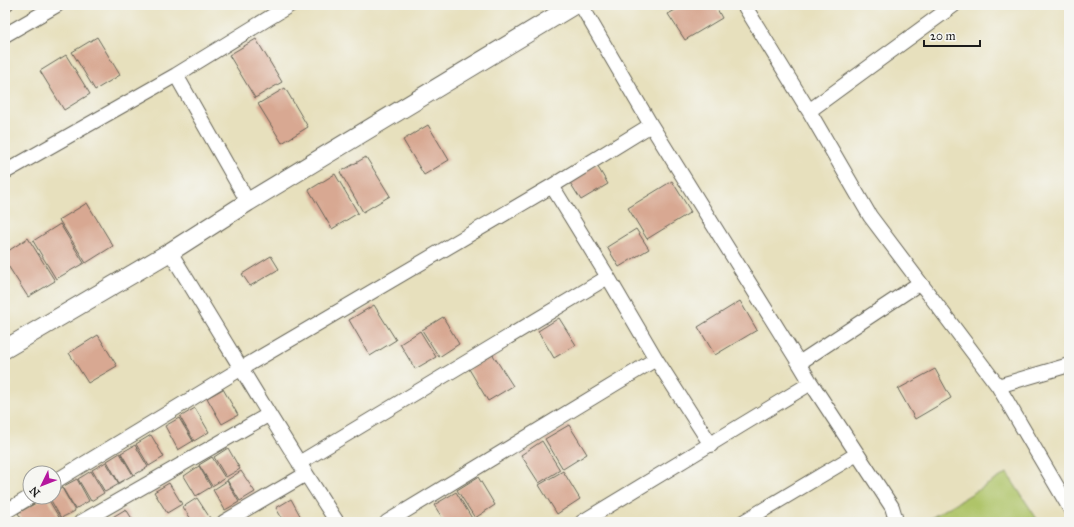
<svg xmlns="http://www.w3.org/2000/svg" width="1074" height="527" font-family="'IM FELL Great Primer',serif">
  <rect width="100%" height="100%" fill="#f6f6f2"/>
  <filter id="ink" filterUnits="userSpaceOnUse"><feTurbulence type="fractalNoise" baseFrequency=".025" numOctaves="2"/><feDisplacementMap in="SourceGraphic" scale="8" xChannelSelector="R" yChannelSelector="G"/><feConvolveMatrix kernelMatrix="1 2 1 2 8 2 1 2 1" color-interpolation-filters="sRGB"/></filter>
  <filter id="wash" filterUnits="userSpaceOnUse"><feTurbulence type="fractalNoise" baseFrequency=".012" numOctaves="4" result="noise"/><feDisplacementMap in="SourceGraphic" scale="16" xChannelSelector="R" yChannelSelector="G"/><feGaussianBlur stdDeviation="0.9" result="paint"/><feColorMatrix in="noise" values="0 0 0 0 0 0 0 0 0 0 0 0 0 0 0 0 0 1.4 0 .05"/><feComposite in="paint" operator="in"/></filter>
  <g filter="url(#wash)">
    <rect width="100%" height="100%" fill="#e7e0bd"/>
    <path fill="#afc469" stroke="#667042" d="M1007 473 1039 522H924Z"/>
    <g id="blocks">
      <path fill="#d8a892" d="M5 5H11L13 8 5 13Z
        M684 5H715L722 18 685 40 668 14Z
        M97 37 120 75 95 90 72 52Z
        M256 39 282 82 255 98 229 55Z
        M66 55 90 94 64 110 40 71Z
        M285 88 308 127 282 143 258 104Z
        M428 125 449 160 424 175 403 140Z
        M366 157 390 196 363 212 340 172Z
        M596 164 608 184 581 200 569 181Z
        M335 174 358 213 332 229 309 190Z
        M672 181 691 212 647 239 628 208Z
        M87 203 113 246 86 263 59 220Z
        M60 224 84 263 56 279 33 241Z
        M636 229 649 249 619 267 607 247Z
        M28 238 55 281 28 297 5 261V253Z
        M271 256 279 269 250 286 242 274Z
        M740 301 757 330 715 355 698 327Z
        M374 305 396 340 370 356 349 320Z
        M443 317 459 344 439 357 422 330Z
        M559 318 576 345 554 358 538 331Z
        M420 331 436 357 415 369 400 344Z
        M98 335 117 366 88 383 69 353Z
        M493 355 513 386 488 401 469 369Z
        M935 369 951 398 915 419 898 389Z
        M223 389 238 415 222 424 207 398Z
        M195 408 209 432 194 441 180 417Z
        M179 418 193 441 178 450 165 426Z
        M569 425 587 454 563 469 545 439Z
        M151 435 164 457 149 466 136 444Z
        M542 441 560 470 539 483 521 455Z
        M135 445 148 467 134 475 121 453Z
        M228 448 240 469 226 477 214 457Z
        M120 453 133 475 119 483 107 461Z
        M212 457 225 478 212 486 199 465Z
        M106 462 119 484 105 492 92 470Z
        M199 466 211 487 196 496 184 476Z
        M91 471 104 493 91 501 78 479Z
        M241 471 255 492 240 501 227 480Z
        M563 471 580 499 557 514 539 485Z
        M478 477 495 505 475 518 457 490Z
        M77 479 89 501 75 509 62 487Z
        M227 481 239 502 225 510 213 490Z
        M169 483 182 504 167 513 154 492Z
        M62 488 75 511 61 518 49 497H54V493Z
        M456 492 473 520 469 522H445L434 505Z
        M47 497 60 519 55 522H23L18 513Z
        M197 498 210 518 204 522H193L183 507Z
        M291 499 303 521 301 522H284L276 508Z
        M126 509 134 522H114L111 518Z"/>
    </g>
  </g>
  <g filter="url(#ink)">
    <use href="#blocks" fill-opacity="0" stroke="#636154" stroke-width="1"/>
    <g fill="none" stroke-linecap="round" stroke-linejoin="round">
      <defs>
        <path id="minor" d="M581 5 651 125 799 363 920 283
          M744 5 809 111 870 216 998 386
          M5 35 57 5
          M176 75 248 202
          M809 111 954 5
          M5 172 176 75 290 5
          M170 252C226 342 279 434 337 522
          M656 359 711 445
          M1069 365 998 386 1069 507
          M811 383 892 507 895 517 892 522
          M299 463 608 277 552 186
          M54 482 242 368 552 186 651 125
          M5 512 30 497
          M81 522 268 415
          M224 522 306 474
          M387 522 656 359 608 277
          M582 522 811 383 799 363
          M743 522 857 454"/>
        <path id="tertiary" d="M5 349 170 252 248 202 574 5"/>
      </defs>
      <use href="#minor" stroke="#636154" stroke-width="16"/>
      <use href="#tertiary" stroke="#636154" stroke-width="20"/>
      <use href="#minor" stroke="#fff" stroke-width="14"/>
      <use href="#tertiary" stroke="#fff" stroke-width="18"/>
    </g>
  </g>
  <rect width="1074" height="527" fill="none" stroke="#f6f6f2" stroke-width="20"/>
  <g transform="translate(42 485) rotate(227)"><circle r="19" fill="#f6f6f2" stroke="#9f9f9c"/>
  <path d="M0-3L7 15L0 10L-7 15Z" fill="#b5179e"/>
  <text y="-6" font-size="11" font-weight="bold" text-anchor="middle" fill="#1c1c1c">N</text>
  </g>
  <path d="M924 40v6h56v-6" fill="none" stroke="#1c1c1c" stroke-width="2"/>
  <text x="930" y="40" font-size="12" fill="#1c1c1c" stroke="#f6f6f2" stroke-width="3" paint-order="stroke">20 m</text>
</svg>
